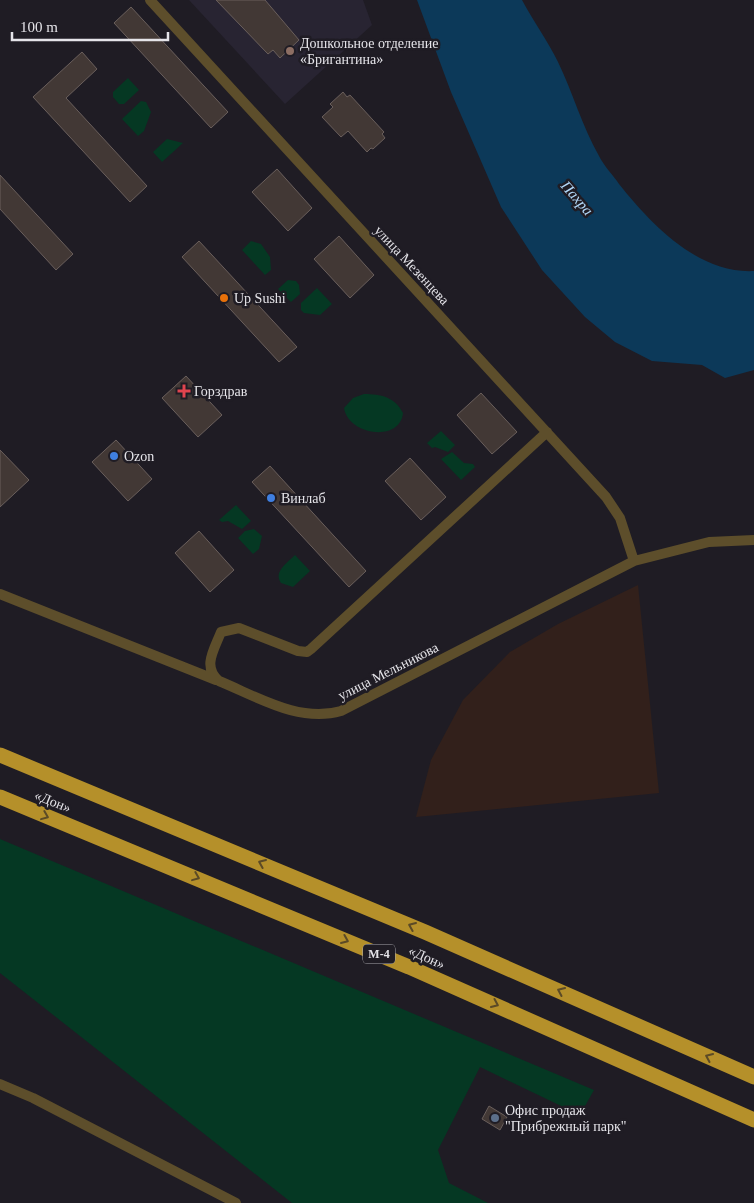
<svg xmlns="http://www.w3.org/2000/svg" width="754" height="1203" font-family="'Times New Roman',serif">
  <rect width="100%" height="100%" fill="#1f1c24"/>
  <path fill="#32201b" d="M638 585 659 793 416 817 431 760 463 700 510 652 558 624Z"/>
  <path fill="#282432" d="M189 0H363L372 25 285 104Z"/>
  <path fill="#053823" d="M128 78 139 90 124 104H119L113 97V92Z
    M141 101 146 102 151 112 144 131 138 136 122 119Z
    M167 139 183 143 162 162 153 152Z
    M251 241 261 244 270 257 271 270 265 275 242 250Z
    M288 280 296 281 299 285 300 294 291 302 278 289Z
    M317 288 332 304 320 315 304 313 301 310V303Z
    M364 394C381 394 395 397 403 413 400 443 348 435 344 408L353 398Z
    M441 431 455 445 448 452 435 447 432 448 427 443Z
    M452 452 464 463 473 464 475 467 461 480 441 459Z
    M236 505 251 521 242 529 228 521 222 522 219 520Z
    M254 529 262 536 259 549 253 554 238 538 245 531Z
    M295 555 310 571 293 587 281 583C273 572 287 563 295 555Z
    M0 839 594 1090 580 1115 480 1067 438 1150 449 1183 488 1203H292L0 973Z"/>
  <path fill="#0c3959" d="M417 0H522C533 21 548 41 558 62 573 93 582 126 599 156 604 166 613 175 619 184 651 224 698 274 754 271V370L725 378 702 365 652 361 615 342 585 317 542 270 501 207 451 92Z"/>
  <path fill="#423835" stroke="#6a5f5c" d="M216 0H265L299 40 280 58 273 50 268 54Z
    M131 7 228 112 211 128 114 23Z
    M82 52 97 69 66 98 147 186 130 202 33 97Z
    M343 92 347 97 350 95 384 132 382 134 385 138 373 149 371 148 367 152 348 131 341 137 322 117 333 107 330 104Z
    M277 169 312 208 288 231 252 192Z
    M0 175 73 254 56 270 0 209Z
    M339 236 374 275 350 298 314 259Z
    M199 241 297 347 279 362 182 257Z
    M186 376 222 415 198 437 162 398Z
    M481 393 517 432 492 454 457 415Z
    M116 440 152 479 128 501 92 462Z
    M0 450 29 480 0 507Z
    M410 458 446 497 421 520 385 481Z
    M270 466 366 571 349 587 252 482Z
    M199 531 234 570 210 592 175 553Z
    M489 1106 507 1117 500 1130 482 1119Z"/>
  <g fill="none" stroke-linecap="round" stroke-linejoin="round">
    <path stroke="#5d4e2b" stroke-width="10" d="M150 0 606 497 620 518 634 561
      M547 432 311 649 307 652 298 651 239 628 221 632C214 650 202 667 219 681 258 697 299 723 341 711L634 561 709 542 754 540
      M0 594 216 680
      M0 1084 33 1098 236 1203"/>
    <path stroke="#b5902a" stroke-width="15" d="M0 755 425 932 754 1077
      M0 797 409 967 754 1120"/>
  </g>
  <defs><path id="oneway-chevron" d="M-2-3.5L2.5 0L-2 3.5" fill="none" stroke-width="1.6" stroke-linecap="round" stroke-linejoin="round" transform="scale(1.25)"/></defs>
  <g stroke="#5b4a26">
    <use href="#oneway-chevron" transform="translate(45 816) rotate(22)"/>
    <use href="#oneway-chevron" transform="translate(262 863) rotate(-157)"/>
    <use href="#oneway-chevron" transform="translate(196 877) rotate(22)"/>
    <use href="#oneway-chevron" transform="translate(412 926) rotate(-157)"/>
    <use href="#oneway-chevron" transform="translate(345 940) rotate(23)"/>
    <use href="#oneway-chevron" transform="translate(561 991) rotate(-156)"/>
    <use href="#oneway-chevron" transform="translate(495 1004) rotate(24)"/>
    <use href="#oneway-chevron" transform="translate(709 1057) rotate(-156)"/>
  </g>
  <circle fill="#8d6e63" stroke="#1f1c24" stroke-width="2" cx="290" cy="51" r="5"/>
  <circle fill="#e8710a" stroke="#1f1c24" stroke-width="2" cx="224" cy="298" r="5"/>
  <path fill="#e0444e" stroke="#1f1c24" stroke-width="2" d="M181.5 383.5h5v5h5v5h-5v5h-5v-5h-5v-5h5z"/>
  <g fill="#3f7fe0" stroke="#1f1c24" stroke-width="2">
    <circle cx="114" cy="456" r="5"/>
    <circle cx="271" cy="498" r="5"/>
  </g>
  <circle fill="#5c6f8a" stroke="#1f1c24" stroke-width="2" cx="495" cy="1118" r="5"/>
  <g text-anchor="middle" stroke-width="5" stroke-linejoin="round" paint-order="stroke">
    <rect fill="#1f1c24" stroke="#aaa8ae" stroke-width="1" x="363" y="944.5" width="32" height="19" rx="4"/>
    <g font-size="12" font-weight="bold" fill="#e5e4e9">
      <text x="379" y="958">М-4</text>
    </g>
    <g font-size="14" fill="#e5e4e9" stroke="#1f1c24" text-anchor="start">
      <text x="300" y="48">Дошкольное отделение<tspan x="300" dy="16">«Бригантина»</tspan></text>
      <text x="234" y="303">Up Sushi</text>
      <text x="194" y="396">Горздрав</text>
      <text x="124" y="461">Ozon</text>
      <text x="281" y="503">Винлаб</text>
      <text x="505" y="1115">Офис продаж<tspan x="505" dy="16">"Прибрежный парк"</tspan></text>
    </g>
    <g font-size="14" fill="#e5e4e9" stroke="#1f1c24">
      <text transform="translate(412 265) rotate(47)" y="5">улица Мезенцева</text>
      <text transform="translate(388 671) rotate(-27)" y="5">улица Мельникова</text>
      <text transform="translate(53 801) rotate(22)" y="5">«Дон»</text>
      <text transform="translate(427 957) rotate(24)" y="5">«Дон»</text>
    </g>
    <g font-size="15" font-style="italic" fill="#b2d8f9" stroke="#1f1c24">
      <text transform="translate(577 198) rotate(49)" y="5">Пахра</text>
    </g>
  </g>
  <path d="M12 32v8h156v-8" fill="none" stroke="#e5e4e9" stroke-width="2.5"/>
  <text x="20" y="32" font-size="15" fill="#e5e4e9" stroke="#1f1c24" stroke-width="4" paint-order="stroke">100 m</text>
</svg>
